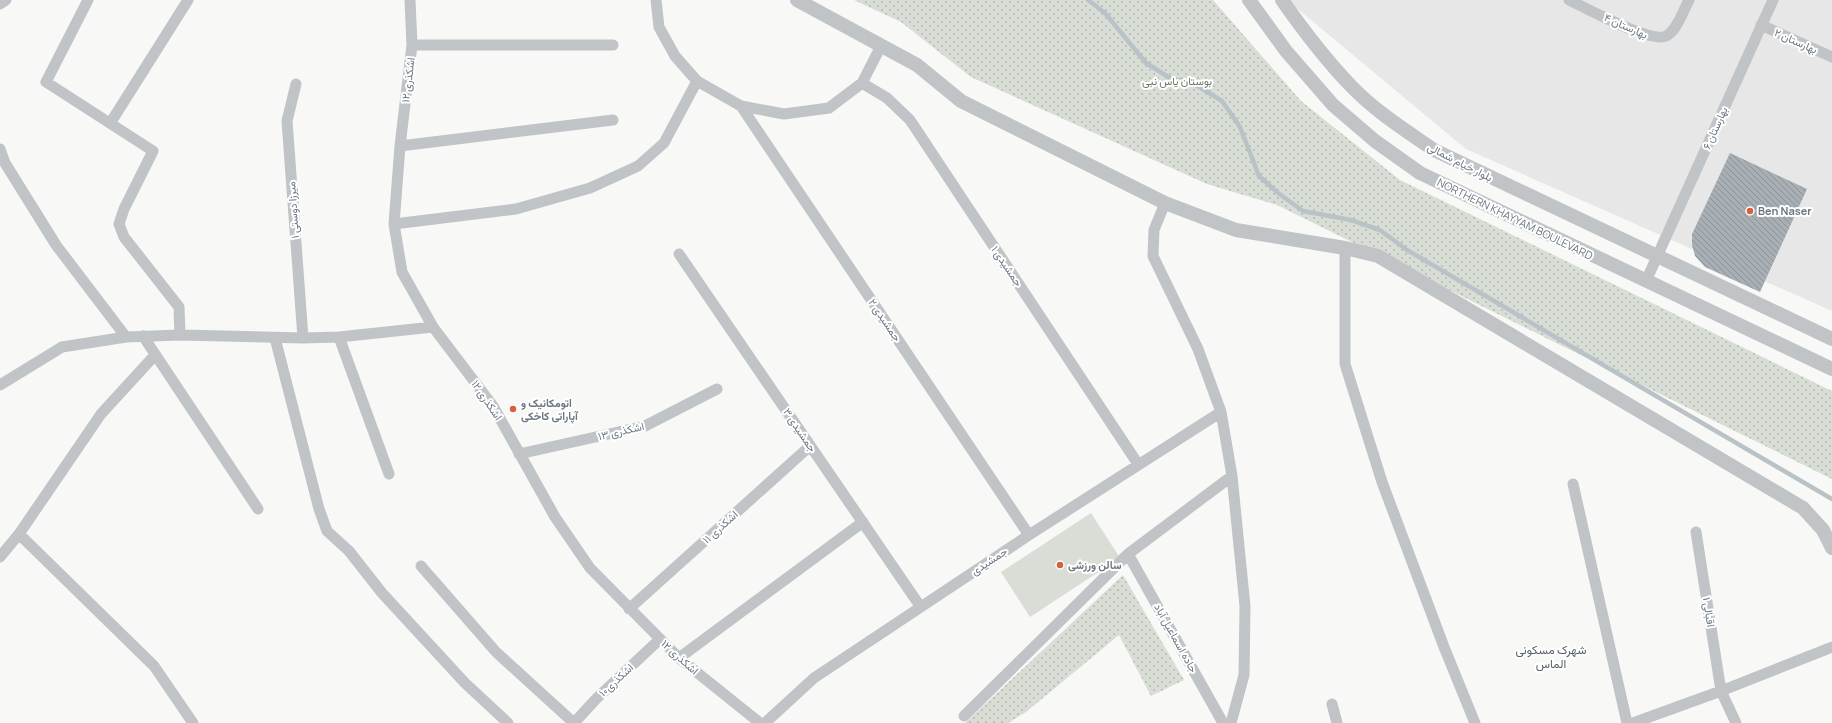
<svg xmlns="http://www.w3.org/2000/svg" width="1832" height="723" font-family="Manrope,Vazirmatn,sans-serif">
  <defs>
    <pattern id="park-dots" width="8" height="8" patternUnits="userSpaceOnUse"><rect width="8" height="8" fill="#d8ddd6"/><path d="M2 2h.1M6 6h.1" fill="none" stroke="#b3b8b3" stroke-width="1.8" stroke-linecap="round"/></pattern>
    <pattern id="building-back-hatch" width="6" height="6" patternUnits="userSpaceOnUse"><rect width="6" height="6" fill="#a8afb4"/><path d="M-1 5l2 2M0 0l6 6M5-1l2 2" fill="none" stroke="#8d9398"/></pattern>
  </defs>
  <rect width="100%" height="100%" fill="#f8f8f6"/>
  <path fill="#e6e7e6" d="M1287 0H1832V311L1466 149Z"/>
  <path fill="url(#park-dots)" d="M854 0H1213L1301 101 1400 180 1832 391V479L1277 205 1207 184 971 77 901 22Z
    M1123 575 1184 680 1151 696 1119 635 1026 712 1008 723H965Z"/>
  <path fill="#d8ddd6" d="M1091 513 1120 558 1030 617 1001 572Z"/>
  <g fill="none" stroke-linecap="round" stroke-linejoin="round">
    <path stroke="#b9c3c7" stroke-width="4.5" d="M1088 0 1105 13 1146 63 1170 78 1196 85 1222 101 1240 127 1259 176 1278 193 1303 211 1351 220 1380 230 1407 250 1832 499"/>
  </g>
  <path fill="url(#building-back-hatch)" d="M1730 153 1807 189 1760 292 1705 267 1695 256 1692 245V234Z"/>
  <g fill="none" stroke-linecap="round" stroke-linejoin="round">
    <path stroke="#c0c4c7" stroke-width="11" d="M88 0 46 82 153 151 124 209 119 224 124 237 179 307 180 335
      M410 0 412 45 400 146 394 224 402 272 433 327 493 406 555 517 590 568 679 658 760 723
      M656 0 659 27 675 56 697 81 741 106 784 114 829 108 862 83 881 46
      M1569 0C1586 8 1651 44 1666 36 1677 31 1683 11 1689 0
      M0 4 6 0
      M1761 25 1832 57
      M412 45H613
      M862 83 887 98 910 120 1138 464
      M296 84 287 121 303 338
      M741 106 1029 535
      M111 122 188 0
      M400 146 613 120
      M0 149 5 163 56 245 126 337
      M1165 203 1154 230 1153 256 1198 349 1221 412 1232 476 1245 606 1244 675 1231 723
      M394 224 516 209 590 188 638 166 664 143 697 81
      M1345 248V364L1382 482 1444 647 1475 723
      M679 254 920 606
      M1646 281 1773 0
      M143 336 258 509
      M339 337 389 474
      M275 338 319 509 327 531 349 551 382 593 465 683 508 723
      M0 385 62 347 126 337 180 335 303 338 339 337 433 327
      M519 454 645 426 717 389
      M1573 484 1627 723
      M1696 532 1721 691 1736 723
      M19 534 154 666 193 723
      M1128 554 1223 723
      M0 557 19 534 101 414 155 355
      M421 566 496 652 574 723
      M629 609 810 446
      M679 658 863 522
      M1332 704 1337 723
      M964 716 1128 554 1232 476
      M574 723 596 699 660 639
      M765 723 814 678 1029 535 1221 412
      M1633 723 1721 691 1832 647"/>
    <path stroke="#c0c4c7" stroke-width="14" d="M797 0 917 65 961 101 1165 203 1236 230 1345 248 1378 256 1803 508 1823 530 1832 548
      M1249 0 1286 51 1333 105 1375 141 1420 173 1832 369
      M1282 0C1303 30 1326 60 1351 86 1375 111 1405 130 1434 150L1832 339"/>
  </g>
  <g fill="#d1623d" stroke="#fff" stroke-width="1.5">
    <circle cx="1750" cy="211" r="4"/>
    <circle cx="513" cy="409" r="4"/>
    <circle cx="1060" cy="565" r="4"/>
  </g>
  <g text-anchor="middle" stroke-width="4" stroke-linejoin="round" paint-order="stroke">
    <g font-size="11" fill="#6b7884" stroke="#fff">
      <text transform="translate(1626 26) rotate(24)" y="4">بهارستان ۴</text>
      <text transform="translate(1796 41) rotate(24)" y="4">بهارستان ۲</text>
      <text transform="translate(408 80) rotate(-83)" y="4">اشکذری ۱۲</text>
      <text transform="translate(1715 128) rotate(-66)" y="4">بهارستان ۶</text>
      <text transform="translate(1460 162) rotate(27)" y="4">بلوار خیام شمالی</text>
      <text transform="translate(293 210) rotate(-94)" y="4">میرزا دوستی ۱</text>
      <text transform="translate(1515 219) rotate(26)" y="4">NORTHERN KHAYYAM BOULEVARD</text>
      <text transform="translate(1007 266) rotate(56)" y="4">جمشیدی ۱</text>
      <text transform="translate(885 320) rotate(56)" y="4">جمشیدی ۲</text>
      <text transform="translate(487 400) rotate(56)" y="4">اشکذری ۱۲</text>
      <text transform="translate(800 430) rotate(56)" y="4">جمشیدی ۳</text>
      <text transform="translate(621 431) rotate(-13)" y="4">اشکذری ۱۳</text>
      <text transform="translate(720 527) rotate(-42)" y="4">اشکذری ۱۱</text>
      <text transform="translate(989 561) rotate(-33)" y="4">جمشیدی</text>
      <text transform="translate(1709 612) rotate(81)" y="4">اقبالی ۱</text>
      <text transform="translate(1176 638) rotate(61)" y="4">جاده اسماعیل آباد</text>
      <text transform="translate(680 657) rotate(42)" y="4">اشکذری ۱۲</text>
      <text transform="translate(616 680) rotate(-43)" y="4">اشکذری۱۰</text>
    </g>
    <g font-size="11" fill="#677765" stroke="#fff">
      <text x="1177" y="85">بوستان یاس نبی</text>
    </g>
    <g font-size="11" font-weight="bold" fill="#6b7884" stroke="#fff" text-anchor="start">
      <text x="1758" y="215">Ben Naser</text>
      <text x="521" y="407">اتومکانیک و<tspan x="521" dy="13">آپاراتی کاخکی</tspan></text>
      <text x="1068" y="569">سالن ورزشی</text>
    </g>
    <g font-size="12" fill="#58626a" stroke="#fff">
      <text x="1551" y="654">شهرک مسکونی<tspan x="1551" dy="14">الماس</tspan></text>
    </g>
  </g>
</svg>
